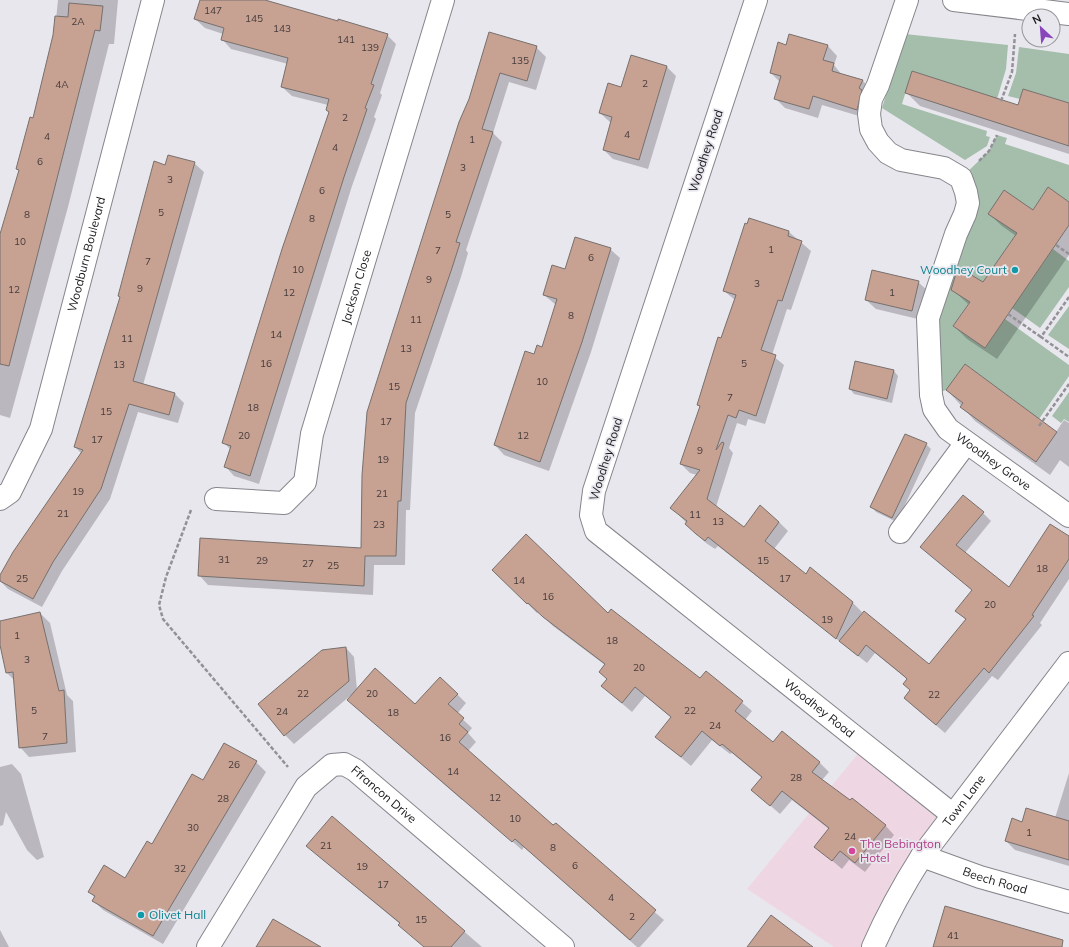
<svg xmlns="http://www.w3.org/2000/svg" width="1069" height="947" font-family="Mulish,sans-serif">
  <rect width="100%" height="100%" fill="#e9e7ee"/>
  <path fill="#eed7e3" d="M865 745 953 815 873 947H834L747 889Z"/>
  <path fill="#a4beab" d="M905 34 1008 45 1006 69 997 99 912 71 902 104 987 131 986 136 990 137 987 146 965 160 882 108Z
    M1019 47 1069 54V103L1023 89 1020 99 1008 96 1016 73Z
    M997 135 1007 138 1005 144 1069 165V202L1048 188 953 326 985 348 1005 319 1069 365V376L1039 419 965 364 946 390 931 395 928 318 956 234 961 178 989 151Z
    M1053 249 1069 261V287L1040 328 1012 308Z
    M1069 306V349L1048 335Z
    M1069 392V422L1064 419 1061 423 1052 416Z"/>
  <path fill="#0003" d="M58 0H118L114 44H109L68 207 10 418 0 415V237L52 59Z
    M201 0H261L387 35 396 44 380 93 382 95 374 117 376 119 352 186 259 484 234 476 225 466 231 450 223 442 329 113 327 110 328 105 292 96 282 87 288 64 231 49 222 39 223 34 205 28 195 19Z
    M489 33 536 47 546 57 536 90 509 82 493 133 502 142 466 250 468 253 461 277 415 413 410 510H406L405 565H374L373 595 208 585 199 575 362 549 470 99Z
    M787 46H828L837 56 834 65 842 75 863 81 872 91 866 118 822 105 818 118 785 108 775 98 780 82 771 73Z
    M631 56 667 67 676 76 648 169 613 159 604 150 611 123 600 113 621 89Z
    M906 92 1019 107 1069 105V154L920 106Z
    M194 163 204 172 143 385 175 394 184 403 178 423 138 412 110 499 62 571 42 607 8 589 0 581V577L82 454 75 447 166 166Z
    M1069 203V255L997 359 967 339 954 326 969 305 952 289 984 283 1016 236 1002 226 989 214 1033 211Z
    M750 219 789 232 811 251 791 310 787 309 772 355 784 365 765 424 748 419 746 426 737 423 729 448 733 453 716 507 744 528 779 522 788 531 774 549 806 575 853 603 862 612 859 618 929 665 966 620 957 611 973 591 921 547 983 513 991 521 965 553 1009 588 1069 538V579L1040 623 1042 625 998 680 992 676 945 733 913 706 908 680 875 653 867 663 718 546 715 549 706 543 672 508 697 475 690 473 681 464 701 408 698 405 735 300 724 291Z
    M610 249 620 258 591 352 549 471 504 455 495 445 543 348 556 305 544 295 565 270Z
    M918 282 928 291 922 320 876 309 866 300Z
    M856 362 894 371 898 376 892 403 854 394 850 389Z
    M947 390 1056 432 1064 420 1069 423V467L1060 460 1050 475 975 421Z
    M926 444 931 449 897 522 876 512 872 507Z
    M493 570 608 615 700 680 706 672 752 711 745 720 773 744 819 762 829 772 822 780 885 825 894 835 865 872 849 860 842 869 816 847 829 829 792 800 780 814 752 790 762 778 732 753 730 754 712 740 691 766 657 737 672 718 645 696 632 712 612 695 603 686 608 680 600 672 605 665 553 626 538 612 537 613Z
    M40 613 50 623 67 695 73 701 76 752 29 757 20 747 15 681 7 673 0 641V622Z
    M346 648 354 657 357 690 416 706 457 694 466 703 457 714 472 728 468 733 476 742 468 751 554 827 664 920 640 947H637L524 847 522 850 464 799 462 800 358 709 351 695 294 744 285 735 259 704Z
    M256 762 266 772 163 944 103 910 94 901 95 898 90 892 126 879 203 782Z
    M12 764 21 774 44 857 37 860 27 850 6 812 3 825 0 826V767Z
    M1069 773V866L1015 850 1006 841 1023 823 1055 818Z
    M332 817 482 947H424L400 924 317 855 308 846Z
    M0 930 9 947H0Z"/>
  <path fill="#c7a192" stroke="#77706d" d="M200 0H265L338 21V19L388 34 371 84 374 85 365 108 367 109 344 177 250 476 224 467 231 446 222 443 282 249 329 112 326 110 329 99 281 87 288 58 221 40 224 28 194 19Z
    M69 3 103 6 100 31 95 30 9 366 0 364V234L19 170 16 169 30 117 33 118 53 35 55 16 68 17Z
    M489 32 537 46 527 81 500 73 482 129 493 132 456 242 460 243 452 268 406 403 401 501H398L396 556H365L364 586 198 576 200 538 361 548 362 475 367 412 459 122 469 99Z
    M789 34 828 45 823 60 834 63 832 71 863 80 859 88 862 90 857 110 813 96 809 109 774 99 781 76 770 73 778 42 786 45Z
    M631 55 667 66 639 160 603 150 612 117 599 113 608 83 621 87Z
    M912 71 1018 105 1023 89 1069 103V146L905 93Z
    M168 155 195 162 133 381 175 393 169 415 129 404 101 489 53 562 33 599 0 581V575L13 552 83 450 74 447 120 297 118 296 154 161 165 165Z
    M1048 187 1069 202V225L985 348 953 326 970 302 951 290 958 267 983 282 1017 233 988 214 1004 190 1033 210Z
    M749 218 789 231 788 236 802 241 782 301 778 300 761 350 776 355 756 416 739 410 736 418 728 415 716 450 722 442 724 443 707 499 744 527 760 505 779 522 765 541 806 574 810 567 853 602 836 639 708 537 705 541 696 534 685 524 687 521 670 508 700 470 680 464 700 406 697 405 718 337 721 338 736 295 723 291 745 223 747 224Z
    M575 237 611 248 582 342 540 462 494 445 525 351 534 354 537 345 542 347 557 299 543 295 552 265 565 269Z
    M872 270 919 281 912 311 865 300Z
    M855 361 894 370 887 399 849 389Z
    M965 364 1057 432 1036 462 960 407 963 403 946 390Z
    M905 434 927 443 892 518 870 507Z
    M963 495 984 512 956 545 1009 587 1050 524 1069 536V559L1032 615 1034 616 989 673 984 668 936 725 904 698 910 690 903 684 907 679 904 676 866 645 858 656 839 641 864 611 929 664 966 619 955 611 972 590 920 547Z
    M526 534 608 613 611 609 700 678 706 671 743 701 735 711 773 742 782 731 820 762 812 772 850 800 852 798 886 825 855 863 840 851 832 861 814 847 829 828 782 791 770 806 751 790 762 777 722 744 720 746 702 731 681 757 655 737 671 717 635 687 622 703 601 686 607 679 599 672 605 664 543 617 528 603 527 604 492 570Z
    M40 612 59 691 64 690 67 743 19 748 13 672 6 673 0 645V621Z
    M346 647 349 681 284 736 258 704 322 650Z
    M375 668 415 704 440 677 458 694 448 704 464 718 459 724 468 732 459 742 553 825 556 823 656 910 630 940 515 839 512 842 347 700Z
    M224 743 257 761 153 936 92 901 95 896 88 892 104 865 125 878 147 841 152 844 192 774 203 780Z
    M1026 808 1069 821V860L1005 841 1012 818 1022 822Z
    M332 816 465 931 451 947H424L398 925 400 923 306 846Z
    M945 906 1063 940 1062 947H933Z
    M771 915 813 947H747Z
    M273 919 321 947H256Z"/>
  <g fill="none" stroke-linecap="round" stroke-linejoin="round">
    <defs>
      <g id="minor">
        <path id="s1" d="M756 0 594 491 591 515 596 531 953 815"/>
        <path id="s2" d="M907 0 878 85 871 99 869 114 871 129 878 142 888 153 901 160 944 168 961 178 966 192 968 203 965 214 956 234 928 318 931 395 934 409 948 429 1069 516"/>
        <path id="s3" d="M0 499 10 492 41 429 153 0"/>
        <path id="s4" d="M216 499 284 503 305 482 312 434 443 0"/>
        <path d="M900 532 966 443"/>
        <path id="s5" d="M922 856 980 877 1069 902"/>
        <path id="s6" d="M208 947 306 787 332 765 344 764 355 770 563 947"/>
      </g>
      <g id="major">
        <path d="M954 0 1069 14"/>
        <path id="s7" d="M873 947C887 915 903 886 922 856L1069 663"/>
      </g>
    </defs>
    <use href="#minor" stroke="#86858b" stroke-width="24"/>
    <use href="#major" stroke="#86858b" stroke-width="24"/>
    <path stroke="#929196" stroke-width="2.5" stroke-dasharray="4 2" stroke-linecap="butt" d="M1001 101 1012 72 1015 34
      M979 161 989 151 997 135
      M1056 245 1069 254
      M1069 297 1041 337 1069 357
      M1008 314 1041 337
      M1039 426 1069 384
      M191 510 166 577 159 605 163 619 288 767"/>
    <use href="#minor" stroke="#fff" stroke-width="22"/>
    <use href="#major" stroke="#fff" stroke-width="22"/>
  </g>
  <g fill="#0f9aa8" stroke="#e9e7ee" stroke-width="1.5">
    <circle cx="1015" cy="270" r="4"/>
    <circle cx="141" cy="915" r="4"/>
  </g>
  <circle fill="#d1479c" stroke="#e9e7ee" stroke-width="1.5" cx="852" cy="851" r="4"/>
  <g text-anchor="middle" stroke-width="3.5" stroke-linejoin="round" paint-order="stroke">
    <g font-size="10" fill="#453b3a">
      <text x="213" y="14">147</text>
      <text x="254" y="22">145</text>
      <text x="78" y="25">2A</text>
      <text x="282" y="32">143</text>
      <text x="346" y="43">141</text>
      <text x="370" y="51">139</text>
      <text x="520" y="64">135</text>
      <text x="645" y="87">2</text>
      <text x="62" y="88">4A</text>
      <text x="345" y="121">2</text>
      <text x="627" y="138">4</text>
      <text x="47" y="140">4</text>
      <text x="472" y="143">1</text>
      <text x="335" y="151">4</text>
      <text x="40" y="165">6</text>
      <text x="463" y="171">3</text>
      <text x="170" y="183">3</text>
      <text x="322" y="194">6</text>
      <text x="161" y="216">5</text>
      <text x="27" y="218">8</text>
      <text x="448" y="218">5</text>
      <text x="312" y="222">8</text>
      <text x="20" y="245">10</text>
      <text x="771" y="253">1</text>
      <text x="438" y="254">7</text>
      <text x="591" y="261">6</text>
      <text x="148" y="265">7</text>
      <text x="298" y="273">10</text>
      <text x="429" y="283">9</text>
      <text x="757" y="287">3</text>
      <text x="140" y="292">9</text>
      <text x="14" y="293">12</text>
      <text x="289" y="296">12</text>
      <text x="892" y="296">1</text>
      <text x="571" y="319">8</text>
      <text x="416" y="323">11</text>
      <text x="276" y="338">14</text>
      <text x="127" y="342">11</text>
      <text x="406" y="352">13</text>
      <text x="266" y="367">16</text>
      <text x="744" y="367">5</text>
      <text x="119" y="368">13</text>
      <text x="542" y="385">10</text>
      <text x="394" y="390">15</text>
      <text x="730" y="401">7</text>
      <text x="253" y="411">18</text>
      <text x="106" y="415">15</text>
      <text x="386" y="425">17</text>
      <text x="244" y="439">20</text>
      <text x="523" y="439">12</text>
      <text x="97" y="443">17</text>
      <text x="700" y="454">9</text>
      <text x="383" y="463">19</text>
      <text x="78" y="495">19</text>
      <text x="382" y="497">21</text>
      <text x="63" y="517">21</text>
      <text x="695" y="518">11</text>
      <text x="718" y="525">13</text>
      <text x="379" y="528">23</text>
      <text x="224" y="563">31</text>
      <text x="262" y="564">29</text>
      <text x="763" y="564">15</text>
      <text x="308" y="567">27</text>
      <text x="333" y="569">25</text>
      <text x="1042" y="572">18</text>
      <text x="22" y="582">25</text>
      <text x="785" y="582">17</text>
      <text x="519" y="584">14</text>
      <text x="548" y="600">16</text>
      <text x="990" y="608">20</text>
      <text x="827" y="623">19</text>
      <text x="17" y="639">1</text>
      <text x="612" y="644">18</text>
      <text x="27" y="663">3</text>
      <text x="639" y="671">20</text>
      <text x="303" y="697">22</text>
      <text x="372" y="697">20</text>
      <text x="934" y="698">22</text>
      <text x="34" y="714">5</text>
      <text x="690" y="714">22</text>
      <text x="282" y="715">24</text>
      <text x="393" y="716">18</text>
      <text x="715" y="729">24</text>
      <text x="45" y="740">7</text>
      <text x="445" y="741">16</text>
      <text x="234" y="768">26</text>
      <text x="453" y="775">14</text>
      <text x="796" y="781">28</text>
      <text x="495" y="801">12</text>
      <text x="223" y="802">28</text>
      <text x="515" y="822">10</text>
      <text x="193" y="831">30</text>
      <text x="1029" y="836">1</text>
      <text x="850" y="840">24</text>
      <text x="326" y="849">21</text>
      <text x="553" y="851">8</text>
      <text x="575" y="869">6</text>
      <text x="362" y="870">19</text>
      <text x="180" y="872">32</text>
      <text x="383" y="888">17</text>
      <text x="611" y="901">4</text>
      <text x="632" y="920">2</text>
      <text x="421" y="923">15</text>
      <text x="953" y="939">41</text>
    </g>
    <g font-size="12" fill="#1a191c" stroke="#e9e7ee">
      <text transform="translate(706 151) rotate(-72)" y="4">Woodhey Road</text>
      <text dy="4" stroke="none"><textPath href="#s3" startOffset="263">Woodburn Boulevard</textPath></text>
      <text dy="4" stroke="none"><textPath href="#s4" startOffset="300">Jackson Close</textPath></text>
      <text transform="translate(606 459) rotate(-73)" y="4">Woodhey Road</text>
      <text dy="4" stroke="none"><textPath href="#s2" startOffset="563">Woodhey Grove</textPath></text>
      <text dy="4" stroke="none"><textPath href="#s1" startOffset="843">Woodhey Road</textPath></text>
      <text dy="4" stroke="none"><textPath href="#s6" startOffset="284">Ffrancon Drive</textPath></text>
      <text dy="4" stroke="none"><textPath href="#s7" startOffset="173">Town Lane</textPath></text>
      <text dy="4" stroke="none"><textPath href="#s5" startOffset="77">Beech Road</textPath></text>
    </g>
    <g font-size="12" fill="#0d838f" stroke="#e9e7ee" text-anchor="end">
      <text x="1007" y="274">Woodhey Court</text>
      <text x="149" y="919" text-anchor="start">Olivet Hall</text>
    </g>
    <g font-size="12" fill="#b23c85" stroke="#e9e7ee" text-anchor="start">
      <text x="860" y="848">The Bebington<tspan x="860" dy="14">Hotel</tspan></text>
    </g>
  </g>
  <g transform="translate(1041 28) rotate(334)"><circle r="19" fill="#e9e7ee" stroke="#96959a"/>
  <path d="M0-3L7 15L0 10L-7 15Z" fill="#8846ba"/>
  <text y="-6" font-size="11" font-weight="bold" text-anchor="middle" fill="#1a191c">N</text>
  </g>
</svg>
